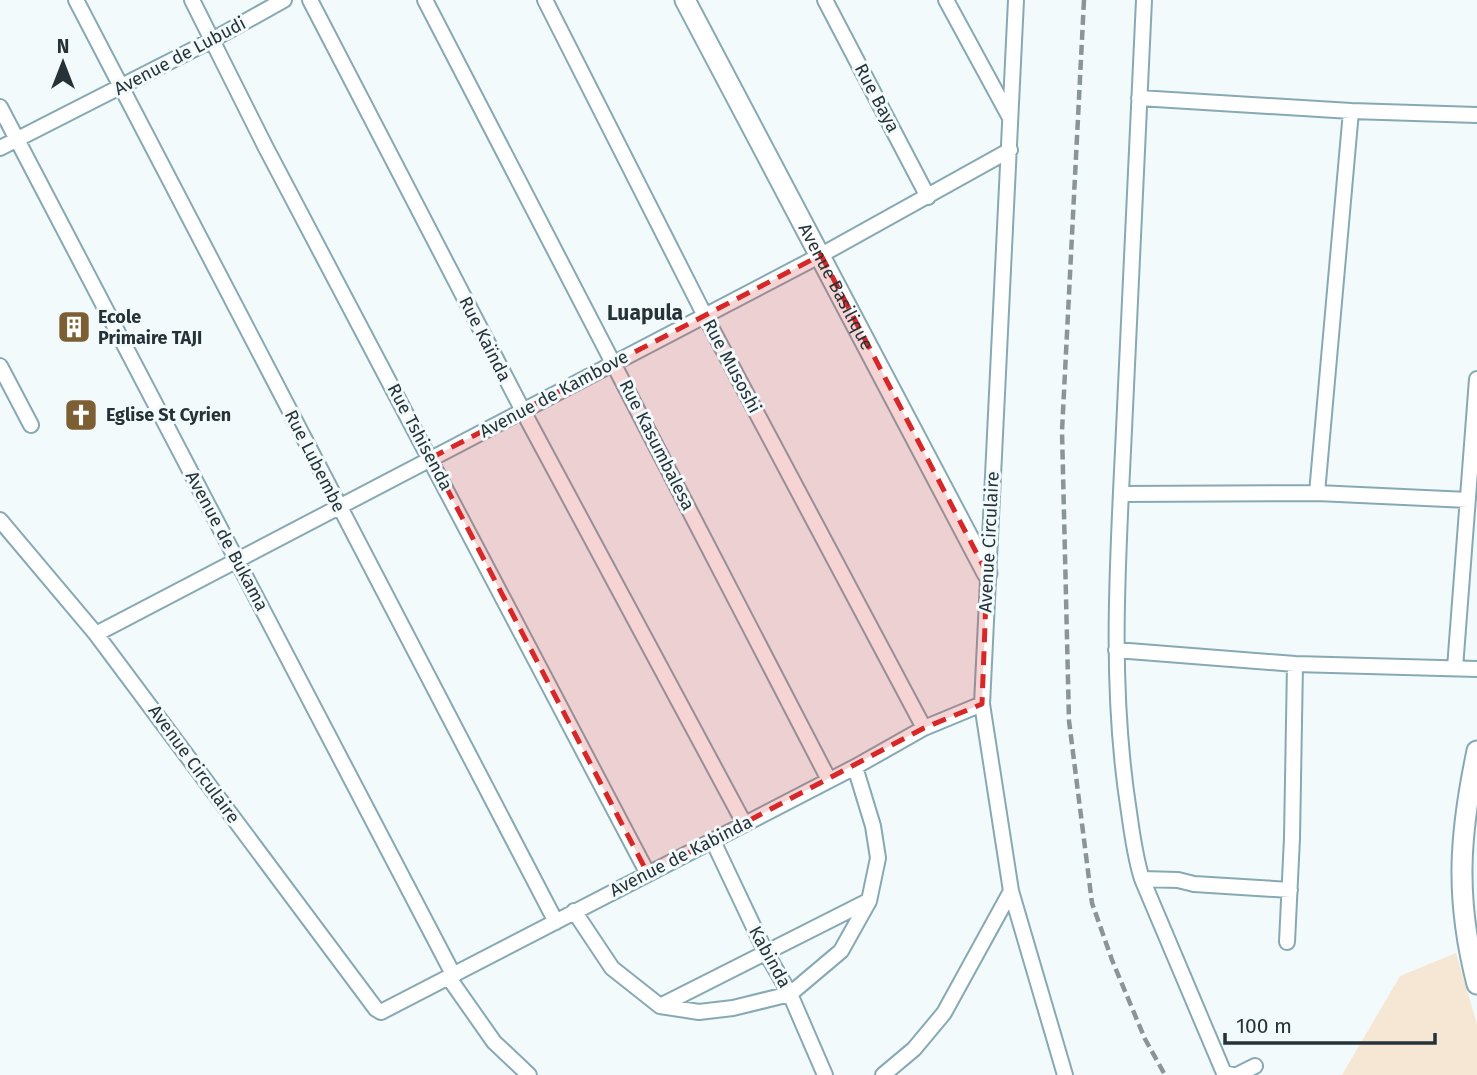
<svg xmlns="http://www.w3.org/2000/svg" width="1477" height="1075" font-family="'Fira Sans',sans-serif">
  <rect width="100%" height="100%" fill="#f3fafc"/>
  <path fill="#f5e7d3" d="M1456 953 1477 1024V1075H1342L1400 976Z"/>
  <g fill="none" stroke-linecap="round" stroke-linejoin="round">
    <defs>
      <path id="street" d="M76 0 556 922
        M192 0 265 146 648 874
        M310 0 523 411 744 823
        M425 0 829 780
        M545 0 704 314 924 728
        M825 0 928 197
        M946 0 1009 116
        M1016 0 982 704 1011 891 1065 1075
        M1144 0C1137 150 1130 301 1123 451 1117 571 1110 693 1129 812 1132 834 1135 857 1142 879L1178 880 1194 884 1290 890
        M1139 98 1351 111 1477 115
        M0 107 454 976
        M0 148 212 40 284 0
        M0 366 31 425
        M1317 493 1351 111
        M1121 494 1317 493 1468 500
        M0 520 96 634 376 1009 381 1012 855 767 924 728 982 704
        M96 634 821 255 1010 150
        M1116 650 1295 664 1477 669
        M1455 668 1477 379
        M713 841 765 951 790 994 825 1075
        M1142 879 1224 1073 1234 1075
        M574 911 612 968 660 1006 699 1012 733 1008 790 994 841 951 869 901 878 858 873 826 855 767
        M1287 942 1292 838 1295 664
        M449 978 494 1042 529 1075
        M660 1006 868 901
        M883 1075 914 1049 944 1013 1011 891
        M1237 1075 1255 1066"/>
      <g id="secondary">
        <path id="s1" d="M685 0 987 573"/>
        <path d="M1477 751C1459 836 1455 899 1477 984"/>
      </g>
    </defs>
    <use href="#street" stroke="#87a9b4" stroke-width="18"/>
    <use href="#secondary" stroke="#87a9b4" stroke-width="23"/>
    <use href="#street" stroke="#fff" stroke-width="14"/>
    <use href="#secondary" stroke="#fff" stroke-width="19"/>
    <path stroke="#8a9598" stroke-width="4.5" stroke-dasharray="10 5" stroke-linecap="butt" d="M1084 0 1062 431 1069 721 1092 903 1112 960 1145 1039 1165 1075"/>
  </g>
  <path fill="#d62828" fill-opacity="0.2" stroke="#d62828" stroke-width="5" stroke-dasharray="14 9" stroke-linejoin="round" d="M821 255 987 573 982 704 924 728 648 874 431 458Z"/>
  <defs>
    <symbol id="building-square" viewBox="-11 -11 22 22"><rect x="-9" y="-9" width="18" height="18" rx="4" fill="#7c5f32" stroke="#f3fafc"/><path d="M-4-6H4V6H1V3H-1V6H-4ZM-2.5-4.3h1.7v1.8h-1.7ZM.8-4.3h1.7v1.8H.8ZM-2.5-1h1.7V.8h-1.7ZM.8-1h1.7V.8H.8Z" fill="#fff"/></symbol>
    <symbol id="church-square" viewBox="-11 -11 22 22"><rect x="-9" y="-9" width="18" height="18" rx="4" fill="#7c5f32" stroke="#f3fafc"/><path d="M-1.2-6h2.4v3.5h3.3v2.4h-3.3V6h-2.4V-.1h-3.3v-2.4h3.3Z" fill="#fff"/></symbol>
  </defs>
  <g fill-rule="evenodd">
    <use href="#building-square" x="55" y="308" width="38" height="38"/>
    <use href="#church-square" x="62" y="396" width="38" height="38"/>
  </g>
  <g text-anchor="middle" stroke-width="6" stroke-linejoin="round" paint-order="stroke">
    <g font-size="18" fill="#253338" stroke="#f3fafc">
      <text transform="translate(180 56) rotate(-28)" y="6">Avenue de Lubudi</text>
      <text transform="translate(877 98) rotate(62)" y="6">Rue Baya</text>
      <text dy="6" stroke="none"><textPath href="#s1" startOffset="324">Avenue Basilique</textPath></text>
      <text transform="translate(485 339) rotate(63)" y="6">Rue Kaïnda</text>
      <text transform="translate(732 366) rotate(62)" y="6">Rue Musoshi</text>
      <text transform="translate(554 394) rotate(-28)" y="6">Avenue de Kambove</text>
      <text transform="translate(420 437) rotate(62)" y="6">Rue Tshisenda</text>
      <text transform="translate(657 445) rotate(63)" y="6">Rue Kasumbalesa</text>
      <text transform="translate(315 461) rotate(63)" y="6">Rue Lubembe</text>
      <text transform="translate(227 541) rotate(62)" y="6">Avenue de Bukama</text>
      <text transform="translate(989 542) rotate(-87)" y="6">Avenue Circulaire</text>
      <text transform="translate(194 764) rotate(54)" y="6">Avenue Circulaire</text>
      <text transform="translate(681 856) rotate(-27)" y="6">Avenue de Kabinda</text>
      <text transform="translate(770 957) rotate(61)" y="6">Kabinda</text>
    </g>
    <g font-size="18" font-weight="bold" fill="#253338" stroke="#f3fafc" text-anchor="start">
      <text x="98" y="323">Ecole<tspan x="98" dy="21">Primaire TAJI</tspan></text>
      <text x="106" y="421">Eglise St Cyrien</text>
    </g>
    <g font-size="21" font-weight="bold" fill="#253338" stroke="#f3fafc">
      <text x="645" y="320">Luapula</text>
    </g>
  </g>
  <g transform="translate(63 63)" stroke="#f3fafc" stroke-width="5" paint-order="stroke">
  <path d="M0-5L12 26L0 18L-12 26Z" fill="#253338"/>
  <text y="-10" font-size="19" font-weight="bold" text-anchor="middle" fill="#253338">N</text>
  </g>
  <path d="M1225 1033v10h210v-10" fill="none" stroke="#253338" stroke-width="3.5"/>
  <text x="1236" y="1033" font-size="21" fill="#253338" stroke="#f3fafc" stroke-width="5" paint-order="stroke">100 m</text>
</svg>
